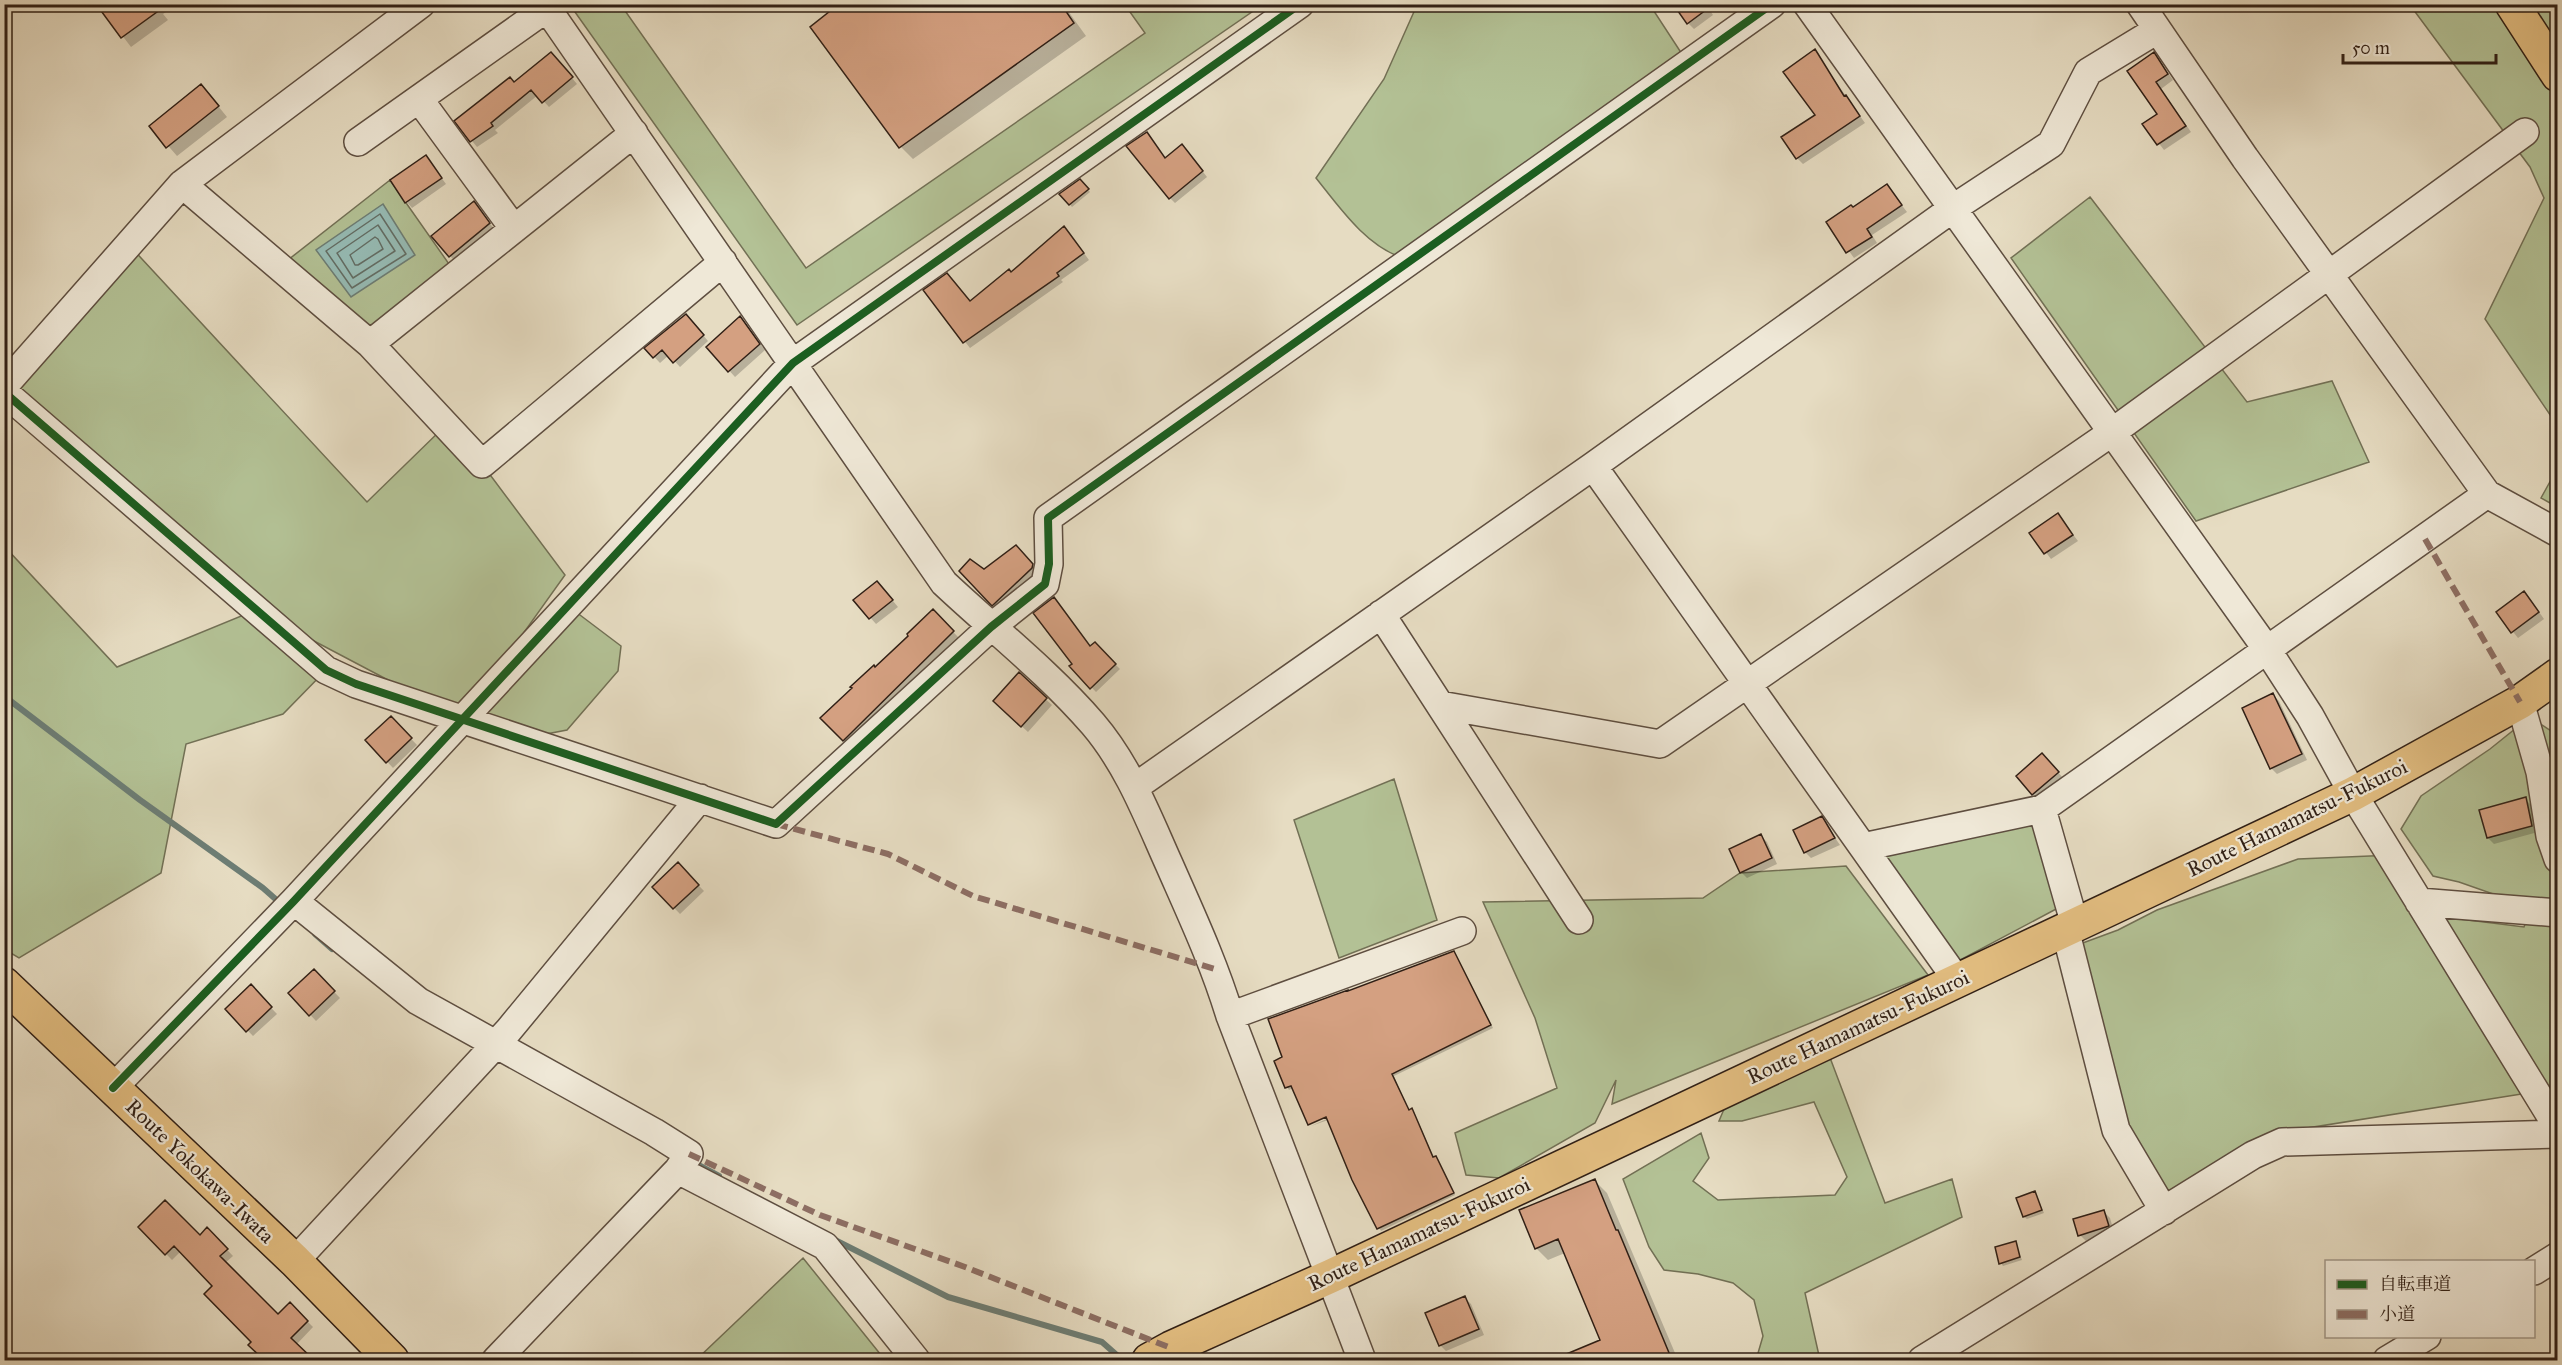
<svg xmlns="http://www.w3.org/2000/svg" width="2562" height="1365" font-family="'IM FELL Great Primer','Noto Serif JP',serif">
  <rect width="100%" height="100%" fill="#e6dcc2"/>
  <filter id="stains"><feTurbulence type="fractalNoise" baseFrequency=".00333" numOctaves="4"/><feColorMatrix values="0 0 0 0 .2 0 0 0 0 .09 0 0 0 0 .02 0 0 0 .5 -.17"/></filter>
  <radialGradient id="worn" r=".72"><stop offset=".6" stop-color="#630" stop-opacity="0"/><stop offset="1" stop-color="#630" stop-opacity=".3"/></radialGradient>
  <path fill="#b3c195" stroke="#727055" stroke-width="1.5" d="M570 5H621L806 268 1145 33 1125 5H1262L797 325Z
    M1417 5H1650L1680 51 1678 71 1403 258C1366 246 1340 208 1316 178L1384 79Z
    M2410 5H2557V425L2485 319 2544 198 2530 167Z
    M390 180 456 274 370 344 279 267Z
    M2090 197 2247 402 2332 381 2369 462 2196 521 2011 258Z
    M129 245 367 502 446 425 482 464 565 575 462 719 259 612 326 670 283 714 186 744 161 873 19 958 4 949V546L117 667 256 610 5 392Z
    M2557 469V507L2541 498Z
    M576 612 621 646 618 671 567 730 520 739 478 714Z
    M2530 717 2557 735V901L2496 895 2459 882 2433 876 2401 829 2421 796 2490 749Z
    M1394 779 1437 920 1339 958 1294 820Z
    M2042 809 2058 908 1947 967 1871 859Z
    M2394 855 2452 918 2524 927 2530 911 2557 916V1094L2547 1090 2282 1132 2162 1200 2117 1120 2080 944 2118 930 2157 910 2298 859Z
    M1846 866 1928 975 1612 1104 1616 1080 1595 1123 1499 1178 1466 1175 1455 1133 1557 1088 1535 1018 1483 902 1703 898 1740 873Z
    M1829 1055 1885 1203 1952 1179 1962 1217 1805 1293 1820 1360H1756L1763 1336 1754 1300 1733 1283 1698 1274 1664 1270 1649 1247 1623 1179 1701 1133 1709 1158 1693 1181 1718 1200 1835 1195 1847 1177 1814 1102 1742 1121H1719L1727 1102Z
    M803 1258 885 1360H696Z"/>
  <path fill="#96bbb4" stroke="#6d7d74" stroke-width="1.5" d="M383 204 415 255 351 297 316 250Z"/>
  <path fill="#0003" d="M98 4H177L163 14 168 20 131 47Z
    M838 4H1063L1086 36 913 159 901 147Z
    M1706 4 1713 15 1694 29 1688 23Z
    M1814 51 1865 123 1803 164 1797 158 1817 115Z
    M2154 54 2173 80 2161 89 2191 132 2164 150 2144 124 2159 115 2129 71Z
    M557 60 577 84 549 107 538 95 495 130 498 133 477 147 456 121Z
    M210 96 227 117 177 156 151 126Z
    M1147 134 1166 159 1187 151 1207 177 1175 203 1170 198Z
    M426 157 446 184 412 208 407 202Z
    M1080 181 1090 192 1072 207 1061 194Z
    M1887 186 1907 212 1872 235 1877 243 1854 258 1828 222 1853 209Z
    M474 203 495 230 456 262 450 256Z
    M1070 234 1089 260 1061 280 1063 282 970 348 925 291 971 303Z
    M692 322 708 341 680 367 669 355 660 363 647 349Z
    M746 324 765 350 735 377 708 347Z
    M2058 515 2078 541 2051 559 2032 534Z
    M1025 556 1042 575 1003 614 962 570 984 571Z
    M883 589 898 607 876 624 855 600Z
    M2530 599 2544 619 2518 638 2498 613Z
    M933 611 959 638 849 746 823 718Z
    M1095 644 1120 669 1096 692 1071 666Z
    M1019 675 1052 705 1028 732 1001 707Z
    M2273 695 2279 701 2307 760 2277 774 2271 768Z
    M391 718 417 745 393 768 367 740Z
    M2048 761 2064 779 2039 800 2018 776Z
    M2525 799 2531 805 2538 832 2494 844 2488 838Z
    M1821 818 1840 845 1811 858 1805 852Z
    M1761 836 1767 842 1777 864 1747 878 1741 872Z
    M678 864 704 891 680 914 654 887Z
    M1456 955 1493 1028 1394 1076 1409 1111 1414 1112 1434 1158 1438 1160 1455 1195 1381 1231 1354 1180 1328 1120 1311 1126 1333 1116 1293 1088 1289 1090 1287 1087Z
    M314 971 340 998 316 1021 290 993Z
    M251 987 277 1014 253 1036 227 1009Z
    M1595 1181 1607 1193 1678 1360H1555L1602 1341 1565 1253 1548 1260 1536 1248Z
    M2035 1193 2044 1213 2027 1219 2024 1217Z
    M2104 1212 2110 1218 2114 1232 2086 1241 2080 1235Z
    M140 1227 200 1237 213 1235 233 1256 225 1263 278 1316 290 1304 313 1327 296 1345 312 1360H266L250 1345 253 1342 214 1286 181 1251 172 1260Z
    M2015 1243 2022 1260 2003 1266 2001 1263Z
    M1465 1298 1471 1304 1484 1335 1446 1351 1440 1345Z
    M632 1352 641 1360H624Z
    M554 1355 559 1360H548Z"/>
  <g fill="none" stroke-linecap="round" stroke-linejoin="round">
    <path stroke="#636d64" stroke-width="1.5" d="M380 214 406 254 352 288 326 251Z
      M378 225 395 251 353 278 337 253Z
      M375 237 378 239 383 249 358 265H355L350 255Z"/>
    <path stroke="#6d7d74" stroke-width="6" d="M4 696 140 800 263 888 280 903
      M315 934 332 949
      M691 1161 719 1176
      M833 1239 948 1297 1102 1342 1119 1357"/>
  </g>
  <path fill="#d4a081" stroke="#301f15" stroke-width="1.5" d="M96 4H168L121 38Z
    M839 4H1061L1074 23 899 148 810 27Z
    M1673 4H1714L1687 24Z
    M1815 49 1844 96 1846 95 1860 116 1796 159 1781 137 1815 115 1783 72Z
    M551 52 573 77 542 103 531 90 491 123 493 126 470 142 454 121 510 77 514 82Z
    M2154 52 2168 74 2156 82 2186 126 2157 145 2142 124 2157 114 2127 71Z
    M201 84 219 106 166 148 149 126Z
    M1147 132 1165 158 1182 144 1203 171 1169 199 1126 146Z
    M426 155 442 178 405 203 390 180Z
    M1080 179 1089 189 1069 205 1059 194Z
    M1887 184 1902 205 1867 229 1872 237 1846 253 1826 222 1851 205 1853 207Z
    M474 201 490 223 449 257 431 236Z
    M1064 226 1084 253 1057 273 1059 276 963 343 923 290 947 273 970 301 1009 269 1011 272Z
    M686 314 704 335 673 363 662 350 653 358 644 348Z
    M740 316 760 344 728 372 706 347Z
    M2058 513 2073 535 2044 554 2029 533Z
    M1016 545 1033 564 1032 568 992 606 959 571 970 559 984 569Z
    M877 581 893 600 869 619 853 600Z
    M2524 591 2539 612 2511 633 2496 612Z
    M1054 597 1090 646 1095 642 1116 664 1090 689 1069 666 1072 664 1033 613Z
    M933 609 954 631 843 741 820 718 852 688 850 687 874 665 875 667 908 636 907 634Z
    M1019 672 1047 698 1021 727 993 701Z
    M2273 693 2302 754 2270 769 2242 708Z
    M391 716 412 738 386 763 365 740Z
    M2042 753 2059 772 2032 795 2016 776Z
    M2526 797 2532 826 2487 838 2479 810Z
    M1822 816 1835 838 1804 853 1793 830Z
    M1761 834 1772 858 1740 873 1729 849Z
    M678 862 699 885 673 909 652 887Z
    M1454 951 1491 1025 1392 1074 1409 1110 1412 1108 1433 1157 1436 1156 1454 1193 1377 1229 1352 1180 1326 1117 1308 1125 1291 1086 1285 1088 1274 1061 1282 1057 1268 1019 1348 990V991Z
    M314 969 335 991 309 1016 288 993Z
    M251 984 272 1007 246 1032 225 1009Z
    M1595 1179 1616 1230H1618L1672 1360H1552L1600 1340 1558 1239 1535 1249 1519 1210Z
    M2035 1191 2042 1210 2023 1217 2016 1198Z
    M165 1200 200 1235 207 1227 228 1249 220 1256 278 1314 290 1302 308 1321 291 1338 314 1360H264L248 1345 251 1342 204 1294 212 1286 174 1246 165 1255 138 1227Z
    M2104 1210 2109 1226 2078 1236 2073 1219Z
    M2016 1241 2020 1257 1999 1264 1995 1247Z
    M1465 1296 1479 1329 1439 1346 1425 1313Z"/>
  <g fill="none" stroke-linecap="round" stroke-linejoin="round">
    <defs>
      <path id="minor" d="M544 4 944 583C994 630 1048 672 1093 724 1128 765 1147 815 1169 864 1191 914 1214 963 1230 1016L1362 1360
        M1807 4 2268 651 2310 716 2353 794 2558 1128
        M2140 4 2245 158 2487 494 2558 533
        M419 99 514 229
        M358 142 547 8
        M182 184 370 344 634 133
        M370 344 482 464 723 262
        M4 386 182 184 421 4
        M4 392 326 670 356 684 776 824 991 627 1045 584 1049 564 1048 518 1772 4
        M1593 466 1957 980
        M1381 614 1579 920
        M2520 702 2540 772 2550 836 2558 859
        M1440 705 1660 744 2111 433 2525 132
        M1135 787 1593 466 1952 209 2051 144 2088 72 2157 30
        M2042 809 2075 925
        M1863 847 2042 809 2487 494
        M294 901 418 1001 654 1132 689 1154 678 1170 496 1360
        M2419 902 2558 913
        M2065 929 2116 1130 2164 1211
        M1230 1016 1462 931
        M113 1088 294 901 793 363 1300 4
        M678 1170 825 1246 916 1360
        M295 1261 508 1031 700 798
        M2534 1271 2558 1256
        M1922 1360 2253 1155 2282 1142 2558 1134
        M2387 1360 2427 1336"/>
      <path id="major" d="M2512 4 2558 75
        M4 984 295 1261 392 1360
        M1149 1360 1171 1348 1331 1276 2353 794 2520 702 2558 675"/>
    </defs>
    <use href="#minor" stroke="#5e4e40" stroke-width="30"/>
    <use href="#major" stroke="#301f15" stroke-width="36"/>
    <use href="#minor" stroke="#efe8d7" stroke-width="27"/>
    <use href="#major" stroke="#e3be81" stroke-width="33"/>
    <path stroke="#8d6e63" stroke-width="6" stroke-dasharray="12 6" stroke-linecap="butt" d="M2425 539 2520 702
      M776 824 888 854 973 896 1215 969
      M689 1154 820 1215 965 1267 1171 1348"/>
    <defs>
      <path id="cycleway" d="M4 392 326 670 356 684 776 824 991 627 1045 584 1049 564 1048 518 1772 4
        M113 1088 294 901 793 363 1300 4"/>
    </defs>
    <use href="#cycleway" stroke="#efe8d7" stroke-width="11"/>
    <use href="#cycleway" stroke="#1b5e20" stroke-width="8"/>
  </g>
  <g text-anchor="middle" stroke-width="4.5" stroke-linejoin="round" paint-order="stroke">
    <g font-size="21" fill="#301f15" stroke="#efe8d7">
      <text transform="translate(2297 818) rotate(-26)" y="7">Route Hamamatsu-Fukuroi</text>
      <text transform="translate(1858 1027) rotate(-25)" y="7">Route Hamamatsu-Fukuroi</text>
      <text transform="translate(200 1171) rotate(44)" y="7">Route Yokokawa-Iwata</text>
      <text transform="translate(1419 1234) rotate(-25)" y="7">Route Hamamatsu-Fukuroi</text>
    </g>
  </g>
  <rect width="2562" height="1365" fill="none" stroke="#e6dcc2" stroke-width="24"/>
  <rect x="6" y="6" width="2550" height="1353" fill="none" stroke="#301f15" stroke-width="3"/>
  <rect x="12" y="12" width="2538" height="1341" fill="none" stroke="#301f15" stroke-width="1.5"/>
  <rect x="2325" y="1260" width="210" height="78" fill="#efe8d7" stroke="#a39889" stroke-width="1.5"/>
  <rect x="2337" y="1280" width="30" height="9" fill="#1b5e20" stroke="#a39889" stroke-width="1.5"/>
  <text x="2379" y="1290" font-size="18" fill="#301f15">自転車道</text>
  <rect x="2337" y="1310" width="30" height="9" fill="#8d6e63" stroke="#a39889" stroke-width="1.5"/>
  <text x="2379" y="1320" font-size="18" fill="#301f15">小道</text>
  <path d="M2343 54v9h153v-9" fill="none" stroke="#301f15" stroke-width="3"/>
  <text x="2352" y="54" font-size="18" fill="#301f15" stroke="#efe8d7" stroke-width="4.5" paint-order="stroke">50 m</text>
  <rect width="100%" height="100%" filter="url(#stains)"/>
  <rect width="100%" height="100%" fill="url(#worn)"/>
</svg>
